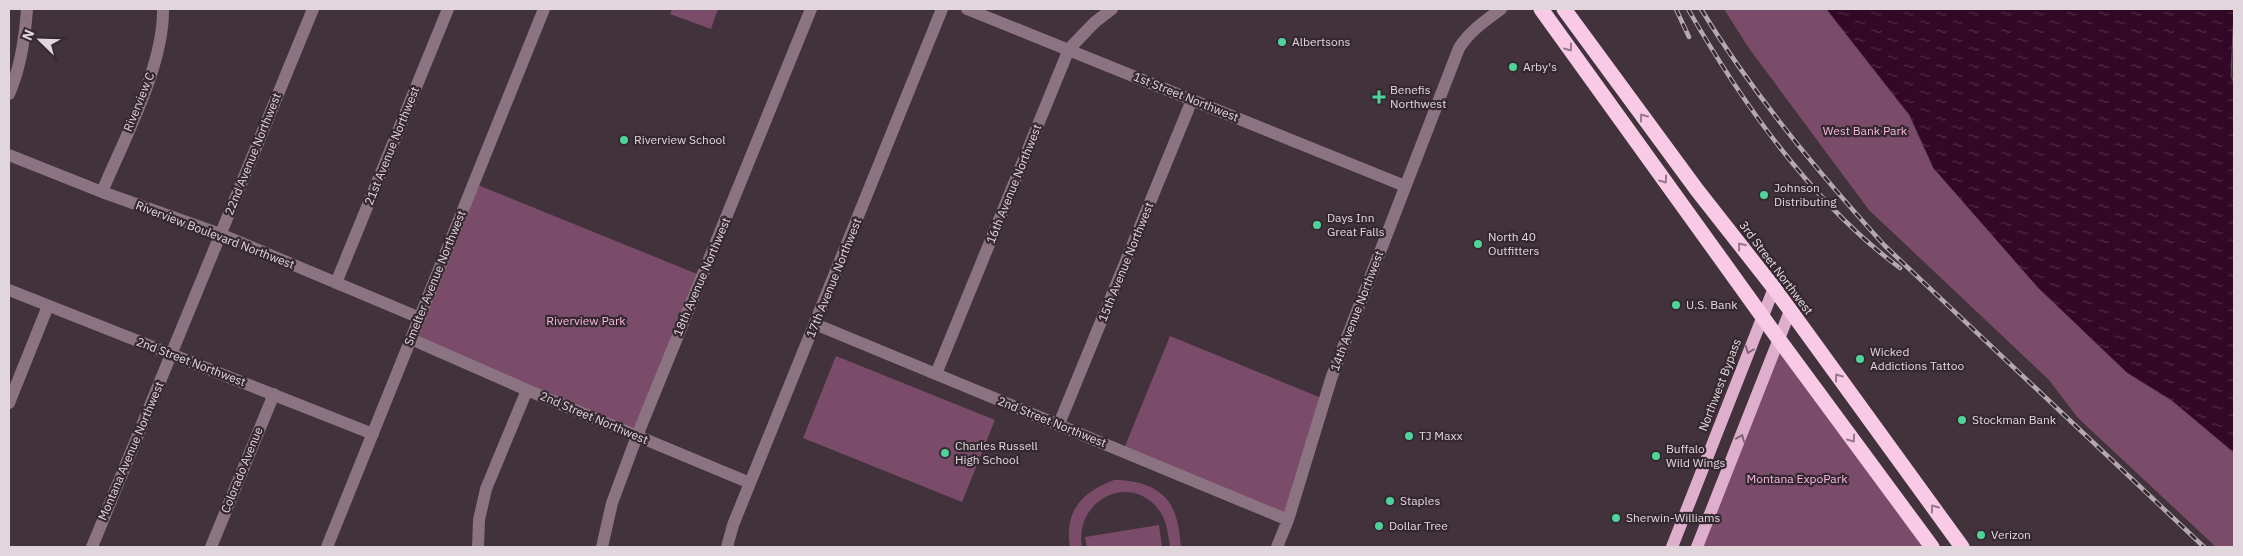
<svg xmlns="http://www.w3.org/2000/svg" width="2243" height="556" font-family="'IBM Plex Sans',sans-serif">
  <defs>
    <pattern id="water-ripples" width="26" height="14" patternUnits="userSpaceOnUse" patternTransform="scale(1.25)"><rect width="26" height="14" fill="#330827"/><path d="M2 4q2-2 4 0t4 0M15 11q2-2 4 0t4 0" fill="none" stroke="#502b46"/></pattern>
  </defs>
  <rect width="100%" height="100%" fill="#41323b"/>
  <path fill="#7b4b6a" d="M672 9H718L711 29 670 14Z
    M1724 9H1826L1909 115 1933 168 2127 373 2172 401 2234 453V547H2216L2078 418 2049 380 1869 210 1748 47Z
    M473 183 702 276 637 436 411 339Z
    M1170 336 1324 399 1288 520 1123 451Z
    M1780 341 1932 547H1697Z
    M836 356 995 420 962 502 803 438Z
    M1114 480C1140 480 1168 488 1176 517 1179 526 1180 537 1181 547H1170C1168 535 1167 521 1159 510 1129 471 1074 501 1082 547H1070C1064 511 1082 492 1114 480Z
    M1159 525 1162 547H1087L1085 537Z"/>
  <path fill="url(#water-ripples)" stroke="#67465d" d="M1826 9H2234L2231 76 2234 83V453L2172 401 2127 373 2038 288 1933 168 1909 115Z"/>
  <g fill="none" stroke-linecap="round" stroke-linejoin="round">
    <path stroke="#8b7382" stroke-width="12" d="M967 9 1405 186
      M9 94C21 67 25 38 27 9
      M9 155 102 192 220 234 420 318
      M102 192C124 139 164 66 163 9
      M336 283 448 9
      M9 290 373 434
      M815 324 1288 520
      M411 339 527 390 750 483
      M936 374 1069 49 1095 22 1112 9
      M9 403 48 306
      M1059 424 1192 100
      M92 547 313 9
      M211 547 274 394
      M327 547 544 9
      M478 547 479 520 486 489 527 390
      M602 547 612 503 637 436 811 9
      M727 547 733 525 750 483 942 9
      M1277 547 1288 520 1332 376 1459 48C1470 31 1486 20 1501 9"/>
    <path stroke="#deaecc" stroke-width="12" d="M1672 547 1774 288
      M1697 547 1790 311"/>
    <path stroke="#f8cae6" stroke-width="15" d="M1541 9 1780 341 1932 547
      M1564 9 1697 190 1774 288 1962 547"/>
    <defs>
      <path id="rail" d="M1676 9 1689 37
        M1688 9C1742 103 1812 203 1900 268
        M1701 9C1753 94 1818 172 1885 246L2204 547"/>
    </defs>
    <use href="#rail" stroke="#b5a9b0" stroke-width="4.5"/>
    <use href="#rail" stroke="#362831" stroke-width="2.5" stroke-dasharray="8" stroke-linecap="butt"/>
  </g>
  <defs><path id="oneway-chevron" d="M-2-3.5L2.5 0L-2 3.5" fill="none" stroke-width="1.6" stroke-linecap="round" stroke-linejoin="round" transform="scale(1.25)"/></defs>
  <g stroke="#97798c">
    <use href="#oneway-chevron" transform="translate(1569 48) rotate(54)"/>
    <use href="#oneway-chevron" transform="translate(1643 117) rotate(-126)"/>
    <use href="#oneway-chevron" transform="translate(1664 180) rotate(54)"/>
    <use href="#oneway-chevron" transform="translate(1741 246) rotate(-128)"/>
    <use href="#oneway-chevron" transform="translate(1838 377) rotate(-126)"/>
    <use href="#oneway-chevron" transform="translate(1852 439) rotate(54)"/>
    <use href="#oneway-chevron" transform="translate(1934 508) rotate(-126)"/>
  </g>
  <g stroke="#826477">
    <use href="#oneway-chevron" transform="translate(1749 350) rotate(111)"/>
    <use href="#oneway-chevron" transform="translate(1741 438) rotate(-68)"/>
  </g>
  <g fill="#4ed39a" stroke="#362831" stroke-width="2">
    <circle cx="1282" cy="42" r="5"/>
    <circle cx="1513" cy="67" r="5"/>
    <path d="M1376.5 89.5h5v5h5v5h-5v5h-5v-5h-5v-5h5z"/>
    <circle cx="624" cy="140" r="5"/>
    <circle cx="1764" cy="195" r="5"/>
    <circle cx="1317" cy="225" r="5"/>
    <circle cx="1478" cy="244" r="5"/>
    <circle cx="1676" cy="305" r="5"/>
    <circle cx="1860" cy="359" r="5"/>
    <circle cx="1962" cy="420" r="5"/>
    <circle cx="1409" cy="436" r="5"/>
    <circle cx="945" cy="453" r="5"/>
    <circle cx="1656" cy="456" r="5"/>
    <circle cx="1390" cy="501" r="5"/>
    <circle cx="1616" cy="518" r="5"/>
    <circle cx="1379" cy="526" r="5"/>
    <circle cx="1981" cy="535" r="5"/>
  </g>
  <g text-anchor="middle" stroke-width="4.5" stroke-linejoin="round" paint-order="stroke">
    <g font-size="12" fill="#e0d6dc" stroke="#362831" text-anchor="start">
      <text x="1292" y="46">Albertsons</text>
      <text x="1523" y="71">Arby's</text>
      <text x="1390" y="94">Benefis<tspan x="1390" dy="14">Northwest</tspan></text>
      <text x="634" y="144">Riverview School</text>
      <text x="1774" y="192">Johnson<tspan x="1774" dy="14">Distributing</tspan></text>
      <text x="1327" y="222">Days Inn<tspan x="1327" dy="14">Great Falls</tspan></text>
      <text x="1488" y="241">North 40<tspan x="1488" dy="14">Outfitters</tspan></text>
      <text x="1686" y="309">U.S. Bank</text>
      <text x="1870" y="356">Wicked<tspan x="1870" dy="14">Addictions Tattoo</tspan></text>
      <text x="1972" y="424">Stockman Bank</text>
      <text x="1419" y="440">TJ Maxx</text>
      <text x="955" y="450">Charles Russell<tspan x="955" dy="14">High School</tspan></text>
      <text x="1666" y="453">Buffalo<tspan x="1666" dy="14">Wild Wings</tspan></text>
      <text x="1400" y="505">Staples</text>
      <text x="1626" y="522">Sherwin-Williams</text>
      <text x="1389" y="530">Dollar Tree</text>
      <text x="1991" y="539">Verizon</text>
    </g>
    <g font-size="12" fill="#e0d6dc" stroke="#362831">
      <text transform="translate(1186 97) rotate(22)" y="4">1st Street Northwest</text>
      <text transform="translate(139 102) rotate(-68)" y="4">Riverview C</text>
      <text transform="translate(392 146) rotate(-68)" y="4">21st Avenue Northwest</text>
      <text transform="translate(253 154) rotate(-68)" y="4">22nd Avenue Northwest</text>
      <text transform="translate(1014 184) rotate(-68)" y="4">16th Avenue Northwest</text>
      <text transform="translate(215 235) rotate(21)" y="4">Riverview Boulevard Northwest</text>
      <text transform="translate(1126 262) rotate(-68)" y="4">15th Avenue Northwest</text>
      <text transform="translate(1776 268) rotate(53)" y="4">3rd Street Northwest</text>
      <text transform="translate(702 277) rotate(-67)" y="4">18th Avenue Northwest</text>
      <text transform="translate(435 278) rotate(-68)" y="4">Smelter Avenue Northwest</text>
      <text transform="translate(834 278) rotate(-68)" y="4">17th Avenue Northwest</text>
      <text transform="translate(1357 311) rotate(-69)" y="4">14th Avenue Northwest</text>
      <text transform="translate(191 362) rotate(21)" y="4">2nd Street Northwest</text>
      <text transform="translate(1720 385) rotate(-69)" y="4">Northwest Bypass</text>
      <text transform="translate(594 418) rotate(23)" y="4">2nd Street Northwest</text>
      <text transform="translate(1052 422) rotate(22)" y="4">2nd Street Northwest</text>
      <text transform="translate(131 451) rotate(-67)" y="4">Montana Avenue Northwest</text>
      <text transform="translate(242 470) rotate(-68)" y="4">Colorado Avenue</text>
    </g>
    <g font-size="12" fill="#f8b9e0" stroke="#362831">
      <text x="1865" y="135">West Bank Park</text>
      <text x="586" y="325">Riverview Park</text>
      <text x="1797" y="483">Montana ExpoPark</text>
    </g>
  </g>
  <rect width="2243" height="556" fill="none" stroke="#e0d6dc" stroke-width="20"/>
  <g transform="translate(40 40) rotate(293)" stroke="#362831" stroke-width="4" paint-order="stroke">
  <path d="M0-4L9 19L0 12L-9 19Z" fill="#e0d6dc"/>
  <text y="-8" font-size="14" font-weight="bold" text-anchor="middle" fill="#e0d6dc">N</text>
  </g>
</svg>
